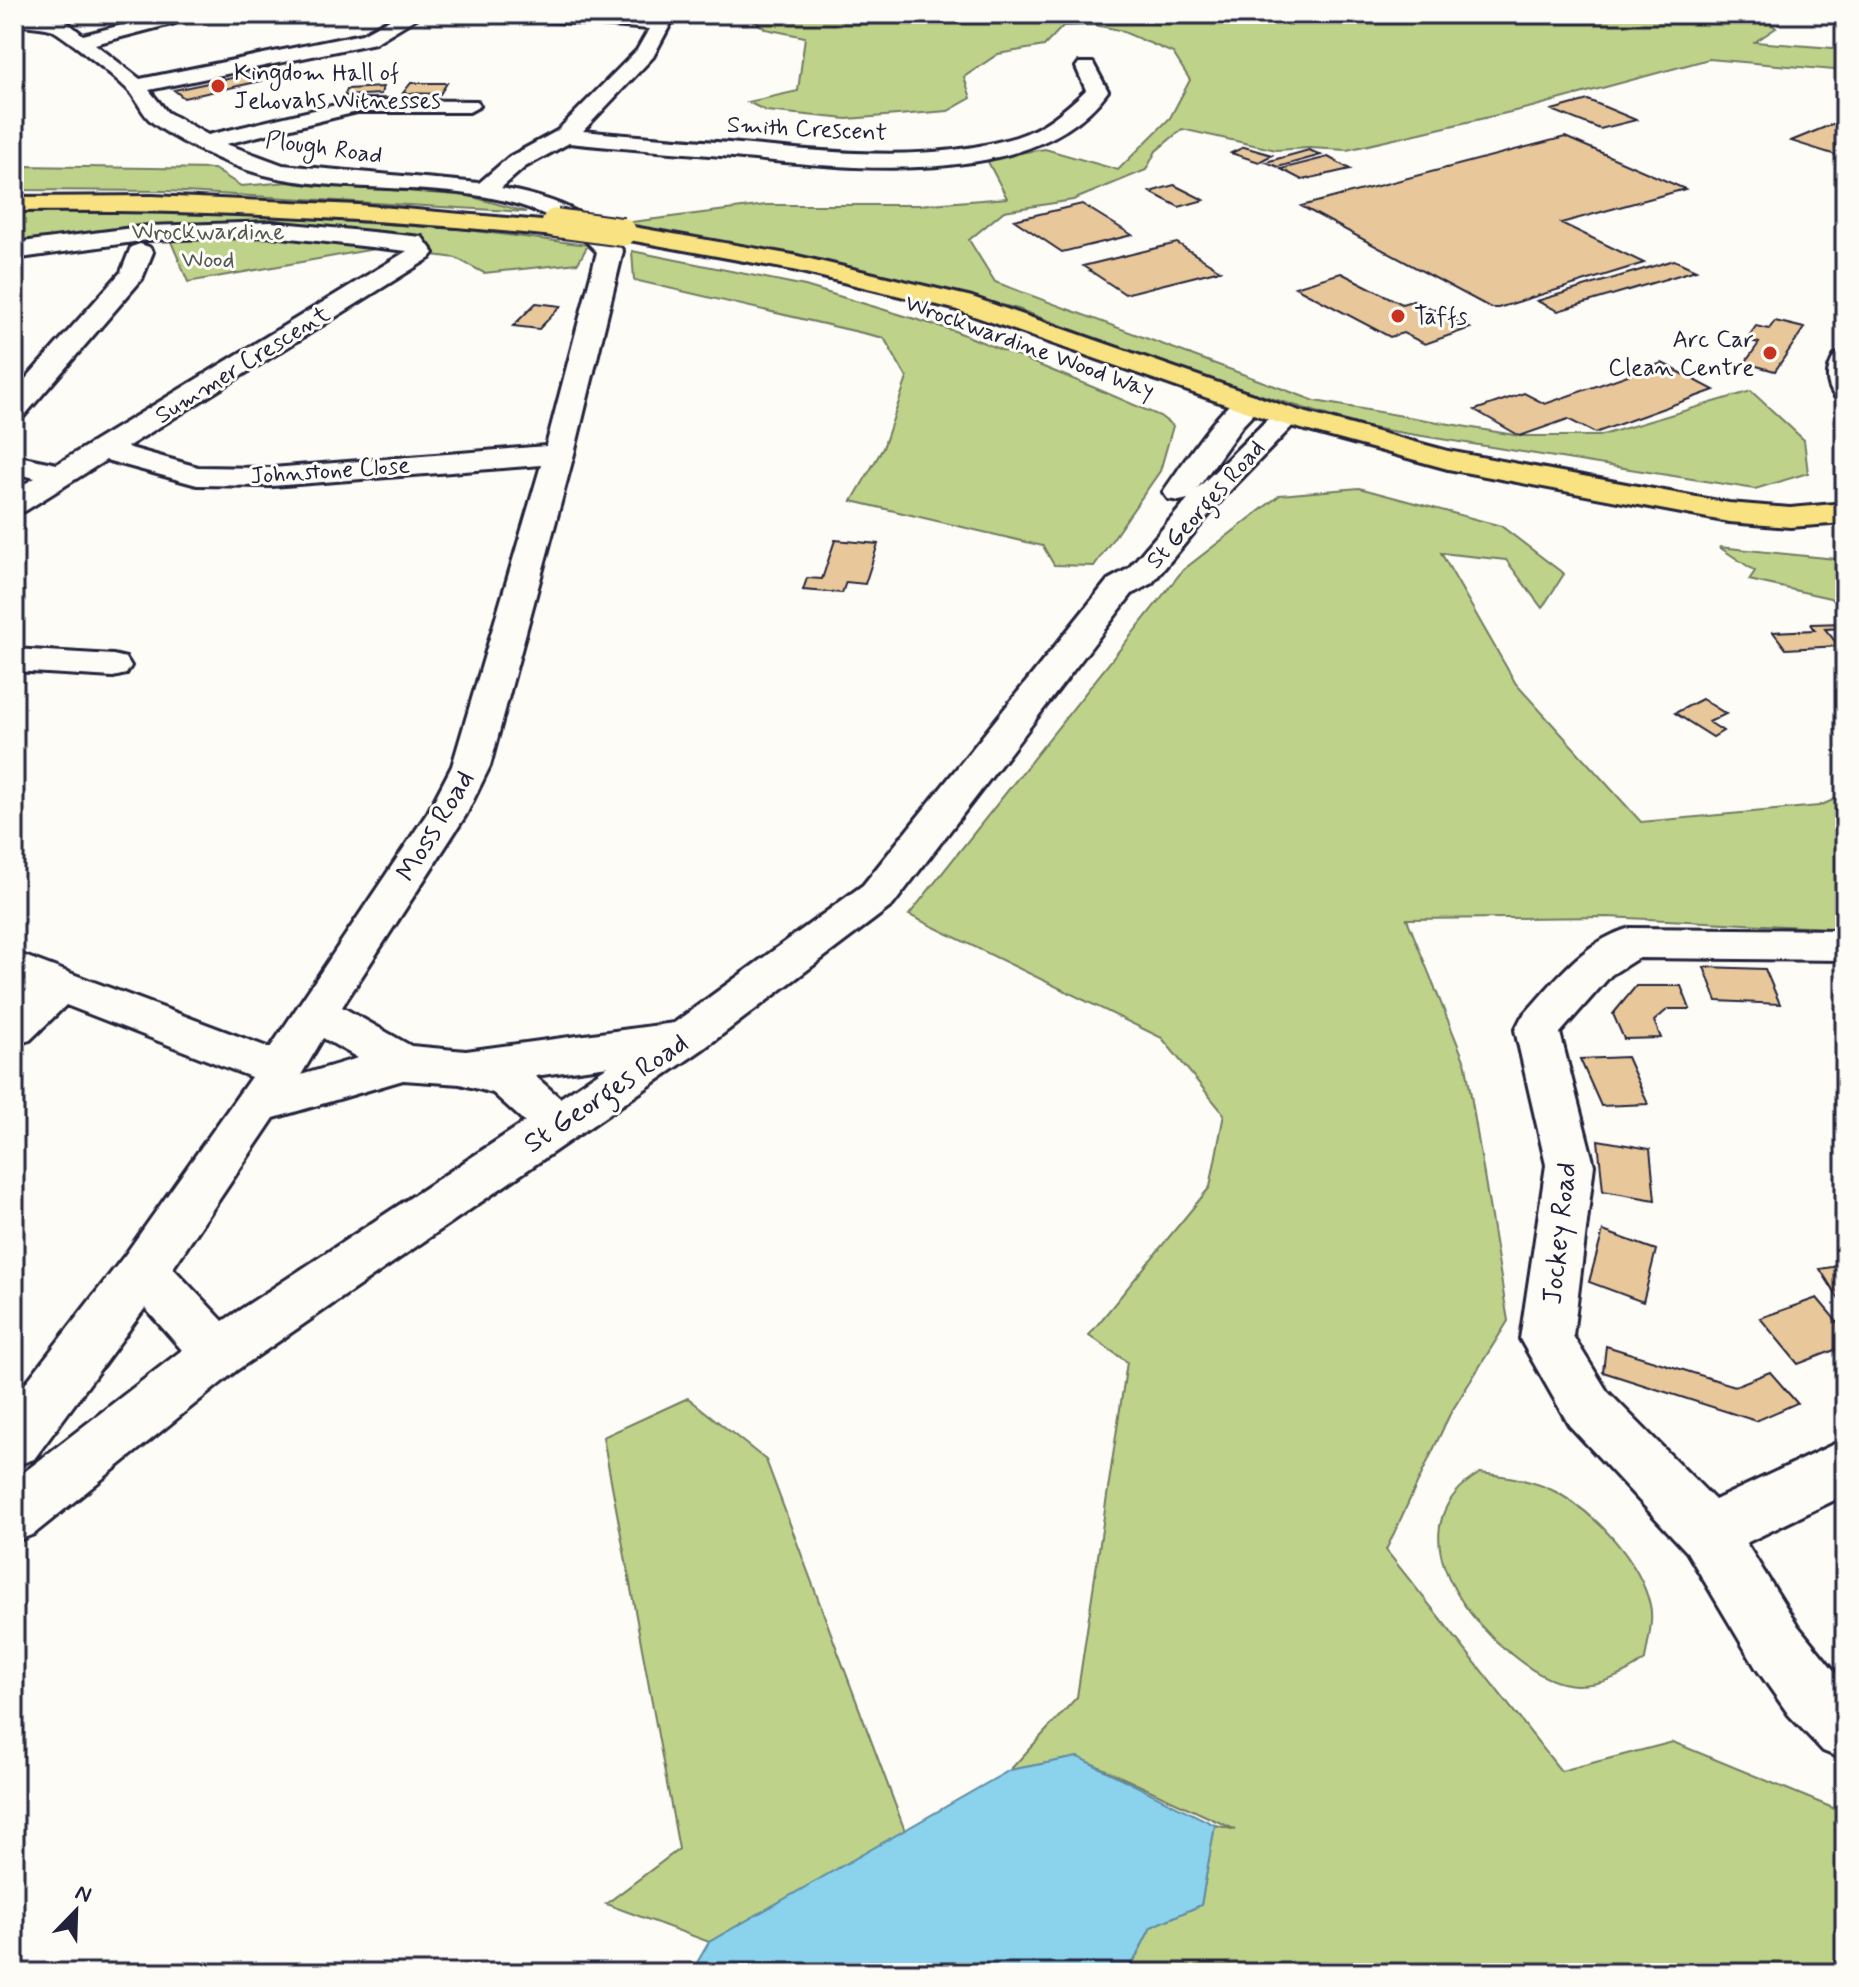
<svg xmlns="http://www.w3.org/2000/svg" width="1859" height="1987" font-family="Mynerve,sans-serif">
  <rect width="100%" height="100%" fill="#fdfcf7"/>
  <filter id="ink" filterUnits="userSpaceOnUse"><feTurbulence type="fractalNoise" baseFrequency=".0125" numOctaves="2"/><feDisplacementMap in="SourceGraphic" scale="16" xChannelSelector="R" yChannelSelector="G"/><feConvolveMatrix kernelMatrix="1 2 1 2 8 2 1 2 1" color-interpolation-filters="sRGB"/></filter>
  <g filter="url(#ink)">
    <path fill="#bed389" stroke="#707a62" stroke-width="2" d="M744 14H1759L1776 28 1755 42 1845 49V71L1709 59 1532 107 1347 150 1309 148 1276 150 1182 129 1156 151 1146 170 1073 200 1004 211 969 240 995 282 1315 401 1520 436H1599L1751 391 1804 440 1808 473 1755 489 1366 427 1176 369 1018 309 837 264 616 224 766 205H918L1007 198 986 158 1045 149 1118 170 1170 118 1190 80 1173 53 1119 30 1095 25 1063 26 1044 46 998 54 964 77 971 98 948 111 847 119 766 111 748 102 798 91 805 37 766 29Z
      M21 166 214 169 241 186 288 182 469 196 526 212 167 191 14 190V168Z
      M184 211 459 229 588 245 578 263 484 273 456 258 380 248 188 282 170 239 14 255V212Z
      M632 251 805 286 955 331 1095 388 1160 416 1173 426 1160 471 1094 566 1054 565 1043 546 852 501 883 448 907 378 884 338 634 280Z
      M1359 488 1501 526 1564 574 1542 608 1506 560 1441 553 1516 684 1641 822 1819 806 1845 795V929L1608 917 1407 919 1466 1065 1508 1321 1450 1414 1386 1550 1561 1771 1673 1742 1845 1813V1973H1128L1151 1927 1201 1905 1215 1825 1236 1830 1078 1757 1010 1770 1077 1697 1127 1362 1089 1335 1210 1187 1224 1114 1162 1038 909 915 1183 570 1280 495Z
      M1719 547 1845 560V608L1830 598 1749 580 1755 571Z
      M688 1398 766 1460 905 1831 709 1942 606 1904 679 1849 603 1437Z
      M1480 1473C1506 1476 1534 1480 1558 1493 1597 1515 1639 1560 1650 1605 1654 1621 1647 1644 1645 1660 1625 1675 1603 1685 1577 1685 1552 1685 1529 1669 1511 1654 1456 1611 1398 1522 1480 1473Z"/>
    <path fill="#8bd2ec" stroke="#618ca5" stroke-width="2" d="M1078 1757 1215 1825 1201 1905 1151 1927 1128 1973H691L709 1942 1010 1770Z"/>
    <path fill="#e8c89a" stroke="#22223b" stroke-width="2" d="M251 74 261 81 184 98 174 90Z
      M411 83H447L440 94 403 93Z
      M383 87 381 94 344 96 347 89Z
      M1588 100 1636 120 1600 129 1552 110Z
      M1845 119V158L1791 141Z
      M1565 137 1685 189 1561 223 1644 263 1498 308H1491L1301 206Z
      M1244 147 1272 155 1259 162 1231 153Z
      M1309 150 1321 155 1278 167 1266 162Z
      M1328 157 1350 169 1302 180 1281 169Z
      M1174 185 1204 200 1179 207 1150 192Z
      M1082 204 1132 235 1062 252 1014 220Z
      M1177 243 1220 270 1125 294 1083 266Z
      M1674 260 1696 270 1558 311 1537 301Z
      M1341 273 1402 304 1415 300 1470 328 1425 344 1403 333 1390 337 1295 287Z
      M536 303 561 306 539 329 513 326Z
      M1775 321 1804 328 1775 371 1745 363 1759 343 1746 340 1756 326 1769 329Z
      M1662 363 1714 390 1595 433 1568 419 1520 436 1475 410 1524 393 1545 404Z
      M835 540 878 544 865 584 846 582 842 593 803 590 807 578 822 579Z
      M1844 623 1845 628 1825 629 1839 646 1786 649 1773 632 1815 630 1811 624Z
      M1702 699 1726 714 1709 722 1723 731 1713 737 1675 713Z
      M1704 967 1765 969 1780 1004 1717 1001Z
      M1636 986H1681L1690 1009H1668L1654 1021 1661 1038 1624 1039 1613 1014Z
      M1627 1057 1648 1104 1601 1106 1580 1059Z
      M1598 1140 1650 1149 1655 1200 1603 1191Z
      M1603 1231 1656 1250 1643 1302 1589 1282Z
      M1845 1265V1309L1820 1269Z
      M1817 1298 1845 1331V1346L1798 1364 1760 1318Z
      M1606 1346 1735 1386 1770 1372 1797 1403 1756 1421 1603 1372Z"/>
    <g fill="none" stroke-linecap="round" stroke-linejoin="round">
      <defs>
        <path id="minor" d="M14 14 66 21 83 35 165 14 175 15 178 19 175 23 95 44 140 79 362 34 399 14H423L375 43 149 90 167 112 208 135 357 100 477 101 480 106 469 112H357L226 144 283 165 479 183 509 157 557 131 637 50 649 29 539 20 529 14H608L654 18 656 14H676L653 57 583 131C632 136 681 139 729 143 823 151 924 165 1016 137 1044 128 1065 110 1086 90L1076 67 1079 63H1093L1108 91C1034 194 842 167 733 157 678 152 623 149 569 143L525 167 501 188C547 197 595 211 623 251L574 454 490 766 466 815 342 1007 411 1046 466 1051 674 1023 863 885 1108 580 1128 569 1188 499 1179 501 1168 499 1163 492C1178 471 1220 406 1241 396 1248 393 1254 395 1260 397L1264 403 1242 426 1197 489 1277 410 1287 407 1297 410 1302 416 1223 498 1152 583 1132 594 893 905 703 1049 237 1370 34 1534 14 1542V1480L182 1350 145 1308 34 1459 14 1466V1398L125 1255 251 1077 66 1005 30 1040 14 1045V1002L27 990 14 985V952L270 1048 428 812 452 766 541 465 272 486 197 485 106 460 25 511 14 513V490L35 478 14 473V455L57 464 407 251 272 236 148 240 14 259V243L148 226 272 222 422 237 434 253 430 258 127 447 198 467 272 468 546 446 597 252C512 160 352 207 244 169 217 159 174 140 152 122 143 115 138 102 131 93 122 82 61 33 50 29 39 26 26 26 14 24ZM323 1038 358 1058 301 1075ZM608 1066 560 1098 535 1076ZM403 1080 460 1084 493 1093 525 1122 223 1321 173 1268 274 1118Z
          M140 244 149 247 153 252 142 279 24 416 14 419V392L121 272 131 247Z
          M1845 353V400L1835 397C1825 383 1826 369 1835 355Z
          M14 649 113 655 126 658 131 666 126 674 113 677 14 671Z
          M1630 928 1845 930V960L1638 958 1611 975 1560 1033 1594 1165 1573 1336 1607 1391 1715 1500 1845 1439V1495L1746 1543 1798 1626 1845 1684V1760L1823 1751 1789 1715 1756 1668 1687 1552 1569 1425 1520 1339 1546 1165 1515 1030 1521 1018C1553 983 1582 942 1630 928Z"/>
        <path id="major" d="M152 196 358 205 564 223 573 225 576 230 573 235 564 237C381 218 198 209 14 211V197Z
          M622 225 793 255 972 297 1296 410 1448 451 1729 503 1790 508 1845 503V523L1790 527 1729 522 1448 469 1276 422 954 309 793 270 613 237 610 232 613 227Z"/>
      </defs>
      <use href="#minor" stroke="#22223b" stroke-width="6"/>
      <use href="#major" stroke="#22223b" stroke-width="6"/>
      <use href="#minor" fill="#fdfcf7" fill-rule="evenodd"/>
      <use href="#major" fill="#f8e281" fill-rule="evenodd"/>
      <defs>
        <path id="major-bridge" d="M556 223 622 232"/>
      </defs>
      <use href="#major-bridge" stroke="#22223b" stroke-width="32" stroke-linecap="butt"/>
      <use href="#major-bridge" stroke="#f8e281" stroke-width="28"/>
    </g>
  </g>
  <g fill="#c8321e" stroke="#fdfcf7" stroke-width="3">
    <circle cx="218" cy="86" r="8"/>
    <circle cx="1398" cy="316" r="8"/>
    <circle cx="1770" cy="353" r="8"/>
  </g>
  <g text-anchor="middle" stroke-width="6" stroke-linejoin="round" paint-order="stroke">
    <g font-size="24" fill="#22223b" stroke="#fdfcf7" text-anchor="start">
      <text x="234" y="80">Kingdom Hall of<tspan x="234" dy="28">Jehovahs Witnesses</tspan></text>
      <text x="1414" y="324">Taffs</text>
      <text x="1754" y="347" text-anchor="end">Arc Car<tspan x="1754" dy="28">Clean Centre</tspan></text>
    </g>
    <g font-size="24" fill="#22223b" stroke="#fdfcf7">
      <text transform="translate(807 128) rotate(3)" y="8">Smith Crescent</text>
      <text transform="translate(324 147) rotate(8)" y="8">Plough Road</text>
      <text transform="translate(1030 346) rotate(20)" y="8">Wrockwardine Wood Way</text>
      <text transform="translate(242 364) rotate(-32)" y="8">Summer Crescent</text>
      <text transform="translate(330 470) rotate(-4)" y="8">Johnstone Close</text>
      <text transform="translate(1205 504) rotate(-48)" y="8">St Georges Road</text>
    </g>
    <g font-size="24" fill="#515752" stroke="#fdfcf7">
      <text x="208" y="239">Wrockwardine<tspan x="208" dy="28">Wood</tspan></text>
    </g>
    <g font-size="28" fill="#22223b" stroke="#fdfcf7">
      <text transform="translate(434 825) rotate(-59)" y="10">Moss Road</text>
      <text transform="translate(605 1092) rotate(-34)" y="10">St Georges Road</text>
      <text transform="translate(1558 1233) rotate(-84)" y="10">Jockey Road</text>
    </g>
  </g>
  <rect width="1859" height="1987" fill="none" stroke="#fdfcf7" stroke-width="48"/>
  <rect x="24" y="24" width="1811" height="1939" fill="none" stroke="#22223b" stroke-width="3" filter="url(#ink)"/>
  <g transform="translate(76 1911) rotate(23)" stroke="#fdfcf7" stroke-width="6" paint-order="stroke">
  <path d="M0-6L14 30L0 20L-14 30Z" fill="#22223b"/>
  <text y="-12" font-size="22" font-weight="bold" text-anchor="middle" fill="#22223b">N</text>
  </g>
</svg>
